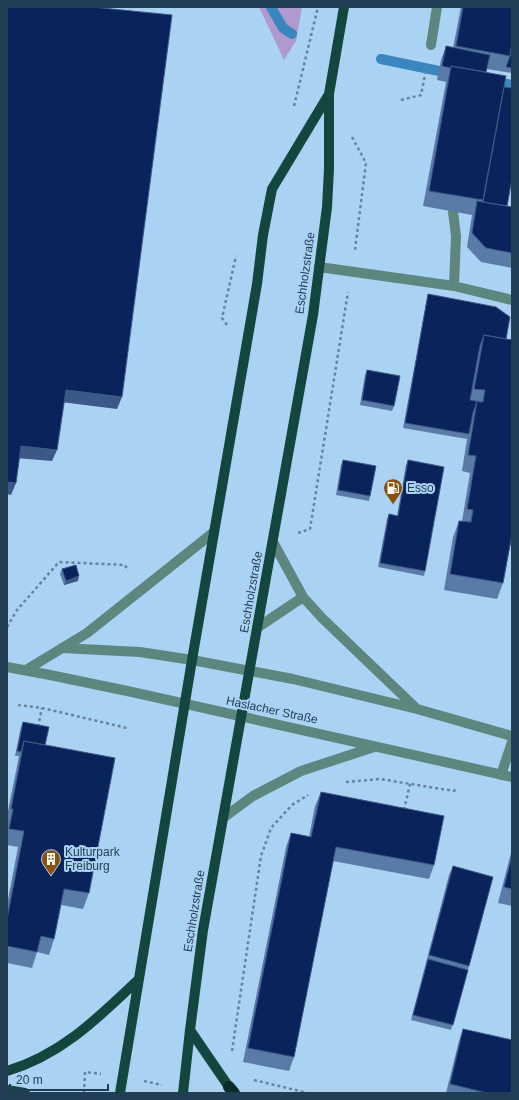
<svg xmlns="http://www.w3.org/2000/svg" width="519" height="1100" font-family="Arial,sans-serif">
  <rect width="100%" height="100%" fill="#aad2f3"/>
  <path fill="#af99cd" d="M259 7H302L296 41 284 60Z"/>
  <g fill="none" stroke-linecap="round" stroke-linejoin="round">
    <path stroke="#3a86be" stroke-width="10" d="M271 7 283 28 292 34
      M381 59 439 71
      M492 81 512 85"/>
    <path stroke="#6385a1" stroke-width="2.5" stroke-dasharray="3 3" stroke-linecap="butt" d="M401 100 421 95 427 65
      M294 106 318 7
      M352 137 366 163 355 250
      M227 325 222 318 236 256
      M298 533 310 529 348 292
      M7 627 17 610 59 562 125 565 128 571
      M18 705 42 708 127 728
      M38 727 42 708
      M346 782 380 779 454 791 457 788
      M404 810 410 784
      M232 1051 261 856 271 828 292 805 308 795
      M254 1080 308 1093
      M144 1081 162 1085
      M84 1093 85 1072 101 1074"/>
    <path stroke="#5d867f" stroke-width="10" d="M431 45 437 7
      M453 212 456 236 454 286
      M319 267 454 286 512 300
      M273 542 303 597 322 618 417 709
      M257 628 303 597
      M62 648 140 652 192 660 293 679 417 709 512 736
      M7 667 50 675 132 692 512 777
      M26 670 87 633 214 532
      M501 775 512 742
      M223 818 253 796 301 771 374 747"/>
    <path stroke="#144640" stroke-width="10" d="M190 1030 229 1087
      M7 1071C61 1055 98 1018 138 980
      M7 1090 25 1093
      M120 1093 192 660 257 284 263 235 272 189 329 94
      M183 1093 190 1030 203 930 313 315 327 207 329 169V94L344 7"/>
    <path stroke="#092e29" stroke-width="12" d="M229 1087 234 1093"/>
  </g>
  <path fill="#5a7aa7" d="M461 7H512V73L487 69 486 72 504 87 507 206 512 207V268L481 262 467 247 472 215 423 206 446 82 437 80 441 60 446 46 453 48Z
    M428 294 506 339 512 340V546H510L503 583 497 599 444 590 453 537 459 521H462L470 473 462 471 467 439 403 428 427 299Z
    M367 370 394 406 392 411 360 405 365 375Z
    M343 460 370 496 369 501 336 495 341 465Z
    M408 460 425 571 424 576 378 567 387 519 389 514 397 516 406 465Z
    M62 569 78 581 64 585 60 574Z
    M23 722 45 745 89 893 83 909 61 905 54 939 49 955 37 952 32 968 7 963V905L18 847 7 845V816L19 756H15L21 727Z
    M321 792 434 865 429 879 333 861 294 1057 289 1071 243 1062 286 847 291 833 309 837 315 806Z
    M512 849V906L498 903Z
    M453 866 469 966 451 1030 411 1020 449 875Z
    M463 1029 512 1093H446L459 1041Z"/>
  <path fill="#3b5889" d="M66 390 122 397 117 409 61 402Z
    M21 446 57 450 52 461 16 458Z
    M7 482 16 483 11 495 7 494Z
    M79 576 78 581 64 585 66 581Z"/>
  <path fill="#0b235b" stroke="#3b5889" d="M7 7H92L172 15 122 397 66 390 57 450 21 446 16 483 7 482Z
    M463 7H512V43L510 56 456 46Z
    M512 43V68L506 67 510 56Z
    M446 46 490 55 486 72 451 66V68L442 66Z
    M451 66 506 76 483 200 429 191Z
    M504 87 512 88V179L507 206 483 202Z
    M477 201 512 207V253L486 248 472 233Z
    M428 294 496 307 510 317 506 339 484 335 480 346 470 400 481 402 477 401 473 413 469 434 405 423Z
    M484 335 512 340V534L503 583 450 574 459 521 471 522 473 510 467 509 476 456 468 455 477 401 483 402 485 390 474 389Z
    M367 370 400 376 394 406 362 400Z
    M343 460 376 466 370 496 338 490Z
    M408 460 444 467 425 571 380 563 389 514 398 516Z
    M76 565 79 576 66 581 62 569Z
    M23 722 49 727 45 745 24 741 21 752 17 751Z
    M24 741 115 758 89 893 64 889 54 939 41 936 37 952 7 946V919L24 831 9 829 13 809H11Z
    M321 792 444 816 434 865 336 847 294 1057 248 1048 291 833 311 837Z
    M512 856V889L504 887Z
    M453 866 493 877 469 966 429 955Z
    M428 959 468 970 453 1025 413 1015Z
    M463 1029 512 1040V1093H487L450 1084Z"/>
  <defs>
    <symbol id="fuel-pin" viewBox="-11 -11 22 30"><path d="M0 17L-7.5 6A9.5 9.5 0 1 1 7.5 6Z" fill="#8a5008" stroke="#aad2f3"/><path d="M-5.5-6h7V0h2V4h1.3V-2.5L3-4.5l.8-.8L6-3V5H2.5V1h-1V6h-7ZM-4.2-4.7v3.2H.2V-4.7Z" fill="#fff"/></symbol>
    <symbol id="building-pin" viewBox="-11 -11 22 30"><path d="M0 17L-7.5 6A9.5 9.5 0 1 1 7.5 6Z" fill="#8a5008" stroke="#aad2f3"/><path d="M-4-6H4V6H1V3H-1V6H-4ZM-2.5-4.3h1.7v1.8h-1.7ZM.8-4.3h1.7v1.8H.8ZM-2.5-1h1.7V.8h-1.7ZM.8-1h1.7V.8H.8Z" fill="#fff"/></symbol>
  </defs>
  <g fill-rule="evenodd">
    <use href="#fuel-pin" x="382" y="477" width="22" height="30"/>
    <use href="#building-pin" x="40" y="848" width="22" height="30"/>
  </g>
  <g text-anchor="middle" stroke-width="4" stroke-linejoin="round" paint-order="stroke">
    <g font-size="12" fill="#213e55" stroke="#aad2f3">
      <text transform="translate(305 273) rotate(-82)" y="4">Eschholzstraße</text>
      <text transform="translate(251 592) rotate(-80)" y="4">Eschholzstraße</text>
      <text transform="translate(272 710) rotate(12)" y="4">Haslacher Straße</text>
      <text transform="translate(194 911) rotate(-81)" y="4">Eschholzstraße</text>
    </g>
    <g font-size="12" fill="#213e55" stroke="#aad2f3" text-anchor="start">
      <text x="407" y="492">Esso</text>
      <text x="65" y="856">Kulturpark<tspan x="65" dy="14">Freiburg</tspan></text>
    </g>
  </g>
  <rect width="519" height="1100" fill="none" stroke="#213e55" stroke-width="16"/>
  <path d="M10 1084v6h98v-6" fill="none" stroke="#213e55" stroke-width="2"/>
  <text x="16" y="1084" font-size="12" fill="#213e55" stroke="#aad2f3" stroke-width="3" paint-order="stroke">20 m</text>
</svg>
